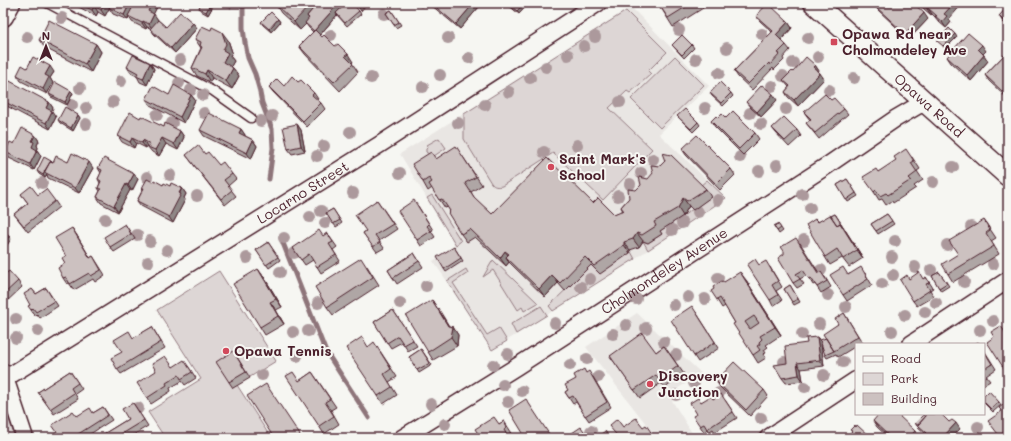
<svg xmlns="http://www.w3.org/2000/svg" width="1011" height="441" font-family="Mali,sans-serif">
  <rect width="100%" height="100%" fill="#f6f6f2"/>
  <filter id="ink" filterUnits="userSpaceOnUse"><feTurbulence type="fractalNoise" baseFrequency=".025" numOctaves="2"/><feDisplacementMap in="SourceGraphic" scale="8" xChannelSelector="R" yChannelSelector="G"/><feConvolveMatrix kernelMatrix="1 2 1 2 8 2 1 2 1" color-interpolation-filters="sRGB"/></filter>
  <g filter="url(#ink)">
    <path fill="#e9e6e3" d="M631 7 709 86 659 134 726 198 648 250 492 350 447 281 433 261 455 245 400 154Z
      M637 313 702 374 668 394 695 438H657L586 347Z"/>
    <path fill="#ddd6d5" stroke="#947a80" d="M626 11 667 52 648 71 651 74 630 93 627 91 609 108 652 149 603 200 553 153 502 186C497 187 494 187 491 183L464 139V114Z
      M675 56 704 85 660 128 631 99Z
      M439 138 446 148 434 156 433 154 430 155 426 152V149L428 147 427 145Z
      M707 180 726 198 648 250 643 241 648 243 662 234 660 231 711 197 700 186Z
      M432 195 461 241 456 245 427 198Z
      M630 250 635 259 553 311 549 306 591 265Z
      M493 260 538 303 524 311 522 307 518 310 493 270 483 277Z
      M466 269 468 273 453 283 487 335 499 328 507 341 492 350 447 281Z
      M219 271 276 361 237 385 271 438H165L148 412 201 379 157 310Z
      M541 306 547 315 516 334 511 324Z
      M3 401 15 438H3Z"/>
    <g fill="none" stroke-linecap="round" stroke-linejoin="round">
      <path stroke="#8e747a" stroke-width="5" d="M243 3V28L245 43 248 58 255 74 259 88 262 103 272 129 273 148 269 179
        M281 238 325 350 369 418"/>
      <defs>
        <path id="service" d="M47 3 213 91 251 118"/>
        <g id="minor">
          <path d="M911 344 1008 280"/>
          <path d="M3 372 25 438"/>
          <path id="s1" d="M6 378 379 145 598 3"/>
          <path id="s2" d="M402 438 516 367 828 165 895 119 924 102"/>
          <path d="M768 438 856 380"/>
        </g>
        <g id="tertiary">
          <path id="s3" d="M814 3 1008 176"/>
          <path d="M3 16 10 3"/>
        </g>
      </defs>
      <use href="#service" stroke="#4a1f2b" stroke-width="11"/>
      <use href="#minor" stroke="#4a1f2b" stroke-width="19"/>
      <use href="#tertiary" stroke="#4a1f2b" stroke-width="23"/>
      <use href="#service" stroke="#f6f6f2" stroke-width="8"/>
      <use href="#minor" stroke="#f6f6f2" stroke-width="16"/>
      <use href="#tertiary" stroke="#f6f6f2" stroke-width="20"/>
    </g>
    <g fill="#ac999c">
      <circle cx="384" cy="14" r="6"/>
      <circle cx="62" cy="18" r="6"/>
      <circle cx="679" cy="30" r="6"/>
      <circle cx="762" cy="34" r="6"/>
      <circle cx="331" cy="35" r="6"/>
      <circle cx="27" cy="37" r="6"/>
      <circle cx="595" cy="37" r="6"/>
      <circle cx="448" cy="38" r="6"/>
      <circle cx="808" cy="38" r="6"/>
      <circle cx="584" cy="46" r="6"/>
      <circle cx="727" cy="48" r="6"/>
      <circle cx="568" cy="55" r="6"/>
      <circle cx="818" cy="57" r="6"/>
      <circle cx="469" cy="58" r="6"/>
      <circle cx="696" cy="59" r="6"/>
      <circle cx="180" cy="60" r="6"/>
      <circle cx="793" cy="63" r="6"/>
      <circle cx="546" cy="67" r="6"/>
      <circle cx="719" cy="73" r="6"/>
      <circle cx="440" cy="75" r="6"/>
      <circle cx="783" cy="76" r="6"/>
      <circle cx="371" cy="78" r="6"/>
      <circle cx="530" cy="78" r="6"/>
      <circle cx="854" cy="78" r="6"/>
      <circle cx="121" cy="81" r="6"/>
      <circle cx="179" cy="83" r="6"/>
      <circle cx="772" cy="86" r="6"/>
      <circle cx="423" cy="87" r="6"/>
      <circle cx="80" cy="88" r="6"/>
      <circle cx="191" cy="90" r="6"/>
      <circle cx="829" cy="90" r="6"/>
      <circle cx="509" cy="92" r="6"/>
      <circle cx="203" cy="95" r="6"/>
      <circle cx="113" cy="102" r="6"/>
      <circle cx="620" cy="102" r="6"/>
      <circle cx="72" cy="105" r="6"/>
      <circle cx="485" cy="105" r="6"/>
      <circle cx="86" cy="108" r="6"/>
      <circle cx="705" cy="108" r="6"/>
      <circle cx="786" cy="109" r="6"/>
      <circle cx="204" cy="113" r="6"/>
      <circle cx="750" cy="113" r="6"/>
      <circle cx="157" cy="115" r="6"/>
      <circle cx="272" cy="116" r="6"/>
      <circle cx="261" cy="121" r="6"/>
      <circle cx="172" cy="123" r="6"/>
      <circle cx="458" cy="123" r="6"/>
      <circle cx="86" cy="124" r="6"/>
      <circle cx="761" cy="124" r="6"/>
      <circle cx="350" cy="132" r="6"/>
      <circle cx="577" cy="145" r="6"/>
      <circle cx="324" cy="146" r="6"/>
      <circle cx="544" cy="152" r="6"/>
      <circle cx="317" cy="156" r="6"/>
      <circle cx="740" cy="157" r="6"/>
      <circle cx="653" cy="159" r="6"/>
      <circle cx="777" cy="165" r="6"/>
      <circle cx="953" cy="167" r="6"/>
      <circle cx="759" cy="171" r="6"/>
      <circle cx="400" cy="173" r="6"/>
      <circle cx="641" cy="173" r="6"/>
      <circle cx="170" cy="175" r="6"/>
      <circle cx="147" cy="177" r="6"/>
      <circle cx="933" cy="182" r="6"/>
      <circle cx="42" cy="183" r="6"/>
      <circle cx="630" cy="184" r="6"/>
      <circle cx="353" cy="193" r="6"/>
      <circle cx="802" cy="194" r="6"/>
      <circle cx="197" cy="196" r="6"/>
      <circle cx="618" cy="196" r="6"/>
      <circle cx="718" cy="200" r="6"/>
      <circle cx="810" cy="208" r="6"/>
      <circle cx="321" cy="211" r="6"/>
      <circle cx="698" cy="212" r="6"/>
      <circle cx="310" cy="217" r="6"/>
      <circle cx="105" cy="219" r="6"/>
      <circle cx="325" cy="223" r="6"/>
      <circle cx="682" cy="223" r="6"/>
      <circle cx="971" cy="227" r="6"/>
      <circle cx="672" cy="230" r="6"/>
      <circle cx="137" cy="235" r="6"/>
      <circle cx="284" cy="238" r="6"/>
      <circle cx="804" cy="240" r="6"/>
      <circle cx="150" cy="241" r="6"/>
      <circle cx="895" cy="241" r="6"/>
      <circle cx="947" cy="245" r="6"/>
      <circle cx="167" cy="250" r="6"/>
      <circle cx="294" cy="253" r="6"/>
      <circle cx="892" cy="257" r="6"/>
      <circle cx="247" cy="258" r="6"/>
      <circle cx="148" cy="262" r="6"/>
      <circle cx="993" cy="264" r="6"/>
      <circle cx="915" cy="267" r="6"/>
      <circle cx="821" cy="270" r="6"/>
      <circle cx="931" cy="270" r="6"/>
      <circle cx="280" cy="272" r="6"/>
      <circle cx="893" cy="275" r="6"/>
      <circle cx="718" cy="278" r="6"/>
      <circle cx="590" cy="279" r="6"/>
      <circle cx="964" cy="282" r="6"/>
      <circle cx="882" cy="284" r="6"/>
      <circle cx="426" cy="286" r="6"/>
      <circle cx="581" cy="287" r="6"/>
      <circle cx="828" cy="295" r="6"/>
      <circle cx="688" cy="297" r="6"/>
      <circle cx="636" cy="299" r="6"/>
      <circle cx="705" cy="299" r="6"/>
      <circle cx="318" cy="303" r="6"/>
      <circle cx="400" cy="303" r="6"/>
      <circle cx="936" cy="303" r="6"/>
      <circle cx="674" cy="305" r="6"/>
      <circle cx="846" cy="307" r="6"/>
      <circle cx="925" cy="312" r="6"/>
      <circle cx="905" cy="315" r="6"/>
      <circle cx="16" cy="319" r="6"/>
      <circle cx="993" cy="321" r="6"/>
      <circle cx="555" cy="323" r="6"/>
      <circle cx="819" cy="324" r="6"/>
      <circle cx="626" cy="325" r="6"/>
      <circle cx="646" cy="328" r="6"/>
      <circle cx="980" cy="330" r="6"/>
      <circle cx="38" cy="331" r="6"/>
      <circle cx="308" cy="331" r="6"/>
      <circle cx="892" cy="331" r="6"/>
      <circle cx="293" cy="332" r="6"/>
      <circle cx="613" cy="334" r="6"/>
      <circle cx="802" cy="334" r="6"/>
      <circle cx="16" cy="338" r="6"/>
      <circle cx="664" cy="342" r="6"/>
      <circle cx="508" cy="354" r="6"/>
      <circle cx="676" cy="355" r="6"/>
      <circle cx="297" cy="356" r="6"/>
      <circle cx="587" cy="359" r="6"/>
      <circle cx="784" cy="362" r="6"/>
      <circle cx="843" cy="362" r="6"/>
      <circle cx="493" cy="365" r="6"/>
      <circle cx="570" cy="365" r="6"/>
      <circle cx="262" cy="375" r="6"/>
      <circle cx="824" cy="375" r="6"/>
      <circle cx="598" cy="377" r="6"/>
      <circle cx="694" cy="383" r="6"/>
      <circle cx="503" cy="385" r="6"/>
      <circle cx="805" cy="387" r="6"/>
      <circle cx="522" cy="391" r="6"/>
      <circle cx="719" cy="393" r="6"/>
      <circle cx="676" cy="395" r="6"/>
      <circle cx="508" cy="402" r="6"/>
      <circle cx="431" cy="404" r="6"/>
      <circle cx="138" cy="408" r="6"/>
      <circle cx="761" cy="418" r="6"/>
      <circle cx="445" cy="424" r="6"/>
      <circle cx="978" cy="427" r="6"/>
      <circle cx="591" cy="431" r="6"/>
    </g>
    <path fill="#afa6a5" stroke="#4a1f2b" d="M71 3H134L132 6 133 7 135 3H159L153 14 158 20 166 27 193 23 197 28 175 53 154 34 150 28 147 27 146 29 132 22 129 17 128 20 113 14 109 8 105 16 98 12 96 16Z
      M217 3H232L231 8Z
      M377 3H383L379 6Z
      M430 3H477L479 7 460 29 431 5Z
      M507 3 527 5 519 14 508 5Z
      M658 3H711L673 27Z
      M920 3 949 19 951 22 946 28 939 22 935 17 932 14 931 15 924 9Z
      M1004 3H1008V26L1003 22 999 16 1008 7Z
      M210 5 212 8 208 15 201 11 199 8Z
      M276 5 359 11 361 14 347 26 337 15 320 35 322 37 335 46 353 62 352 63 358 72 340 91 305 54 299 46 313 32 309 28 306 24 300 30 281 13Z
      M874 5 928 19 909 39 878 10Z
      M391 10 401 25 396 28 386 13Z
      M756 16 788 22 792 28 781 40 786 45 790 50 783 58 784 60 774 70 773 68 752 90 738 77 734 71 772 32 760 21Z
      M278 19 280 22 271 32 263 25 261 22Z
      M195 39 228 40 232 52 230 56 234 61 231 66 233 68 239 76 232 89 212 78 210 82 197 76 192 68 201 48Z
      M39 40 96 44 101 52 91 72 45 48Z
      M672 45H692L694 48 684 58Z
      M986 51 983 54 988 61 971 81 951 63 947 57Z
      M1008 51V99L989 81 985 75Z
      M150 63 154 69 147 85 140 82 137 76 131 73 127 67Z
      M815 65 819 71 818 72 824 79 798 106 788 97 785 92 789 87 783 80 793 72Z
      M27 68 54 72 50 78 53 83 47 94 21 81 17 75Z
      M298 82 314 93 318 99 317 100 321 103 325 109 307 127 273 92 269 87 284 86Z
      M3 86 49 102 53 108 51 111 56 117 50 129 3 104Z
      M71 91 73 93 67 105 51 97 49 94Z
      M710 93H731L733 96 723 106 712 96Z
      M169 95H191L195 100 184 123 150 105 146 99Z
      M777 100 761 117 750 107 746 102Z
      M831 100 844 109 848 114 819 139 806 123 810 120 804 112Z
      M78 115 80 118 73 131 60 123 58 120Z
      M677 116 698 122 700 125 693 132Z
      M140 118 164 127 180 131 184 137 178 150 166 144 159 156 152 152 147 146 146 148 136 143 134 148 122 142 118 136Z
      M718 118H726L755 133 759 139 743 155 715 127 711 121Z
      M297 124 301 130 305 151 292 154 288 149Z
      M772 128 797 130 801 136 789 147 776 133Z
      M241 129 245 135V136L253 140 257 146 251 159 204 136 200 130Z
      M35 135 39 141 37 145 38 148 37 150 41 156 34 170 9 158 5 152 14 144Z
      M682 149 731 169 735 175 720 190 686 155Z
      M205 154 219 165 232 174 236 179 228 186 236 196 225 205 186 155Z
      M461 154 482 185 471 192 475 199 492 214 593 203 614 214 623 211 621 207 629 198 636 190 706 189 711 197 693 210 689 206 683 216 660 231 662 234 648 243 643 241 639 247 630 250V253L600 274 591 265 565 291 558 283 545 297 512 265 509 262 506 266 475 237 467 242 461 234 450 211 448 207 445 208 432 188 428 191 423 182 436 159Z
      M912 157 920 169 917 171 923 180 914 186 916 188 893 203 892 201 886 205 882 199 879 200 874 192 878 172Z
      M51 161 53 163 68 162 93 168 79 193 48 178 47 175 45 178 39 174 37 171Z
      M98 168 138 179 132 191 130 190 118 212 101 203 97 197 100 191 98 188 100 183 98 179 101 173Z
      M847 179 858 196 848 202 837 185Z
      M153 182 163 185 182 188 186 194 184 198 185 200 173 223 141 206 137 201 143 189 142 188Z
      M21 194 55 201 59 207 28 232 14 214 28 203Z
      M377 200 397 229 379 241 384 248 377 252 363 233 366 231Z
      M418 206 433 230 431 231 435 237 421 246 417 240Z
      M333 209 342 223 336 227 326 213Z
      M835 214 863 258 849 267 842 258 830 265 825 257 818 222 831 216Z
      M887 214 894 224 878 234 871 224Z
      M984 220 996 238 991 241 999 254 953 282 948 274 958 254Z
      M125 224 135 239 114 252 110 247Z
      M778 224 783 231 779 234 774 226Z
      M327 233 337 247 333 250 340 261 321 273 313 260 305 265 293 248 323 236Z
      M76 234 90 258 93 256 105 275 95 282 93 279 74 290 69 283 67 284 63 278 65 263 66 256Z
      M268 242 280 260 269 268 256 250Z
      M800 243 819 273 825 277 831 287 821 293 815 284 813 285 807 275 800 279 804 284 797 288 793 283 784 254Z
      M454 247 463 261 446 272 444 269Z
      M414 253 423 267 397 284 388 270Z
      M759 265 770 267 782 287 776 291 782 300 773 306 770 300Z
      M367 266 379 285 333 315 327 307Z
      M939 272 949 286 941 291 932 276Z
      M865 273 872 285 847 301 843 295 849 274Z
      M3 276 18 281 22 287 3 305Z
      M264 277 282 307 276 310 284 324 265 335 260 327Z
      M926 277 933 288 930 290 934 296 917 306 913 301 909 279H923Z
      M746 280 781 335 766 345 768 347 764 350 766 353 763 354 766 358 758 363 753 355 735 323 725 306 722 308 717 300 724 282Z
      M790 285 800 302 794 305 784 289Z
      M46 288 58 306 40 318 37 314 35 316 31 310 30 305 32 289 36 294Z
      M438 308 449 326 453 327 458 335 457 346 433 360 428 352Z
      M393 310 417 346 408 351 402 342 391 348 374 322Z
      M696 312 719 348 698 362 694 356Z
      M844 313 862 342 859 344H856V346L838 357 836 354 827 358 825 355 826 338 838 324Z
      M152 327 165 348 121 374 117 369 122 352 134 338Z
      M817 337 821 342 824 366 801 369 803 381 786 383 782 378 787 363 807 343Z
      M1008 337V372L1007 373 1003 367Z
      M664 346 684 374 665 388 661 383 640 398 610 356 656 352Z
      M368 347 380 351 397 377 389 382 397 395 383 404 378 396Z
      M421 349 432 365 419 373 409 357Z
      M984 350 996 369 986 376 990 381 984 385Z
      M237 357 250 378 233 388 229 382Z
      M188 366 196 378 185 385 182 381 170 388 171 391 151 404 147 398 173 367Z
      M70 371 82 389 75 394 78 399 54 414 38 392Z
      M312 372 336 407 331 410 339 424 324 434 319 426 299 381Z
      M586 373 593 377 611 407 589 421 576 402 573 404 565 392 568 390Z
      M716 381 764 390 768 396 750 416 720 387Z
      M984 396 999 402 1001 405 993 412 984 403Z
      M713 399 725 400 737 418 715 432 709 431 708 429 704 432 700 426 697 414 701 402Z
      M1008 401V438H1000L1002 411Z
      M133 403 148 426 128 438H97L128 419Z
      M103 407 112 420 87 436 88 438H53L57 432 77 416 93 413Z
      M923 414H941L949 422 960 429 951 438H925L924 436 926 434 917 426 915 423 923 415Z
      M504 421 515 438H481L499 424Z
      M873 421 915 431 919 437 918 438H889L877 427Z
      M623 427H643L651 432 655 438H618Z"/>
    <path fill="#8f8786" stroke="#4a1f2b" d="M105 3H112L105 16 101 10Z
      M130 3H134L132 6 134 8 128 16 129 17 128 20 124 15Z
      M152 3H159L152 17 148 11Z
      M229 3H232L231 8 229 5Z
      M307 3H318L307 16 310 20 300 30 294 22Z
      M339 3H348L336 13 337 15 318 37 314 31Z
      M363 3 365 6 361 11 359 8Z
      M420 3H425L421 7 419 4Z
      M474 3H477L479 7 460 29 456 24Z
      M524 3H526L527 5 519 14 517 11Z
      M954 3H963L949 19 951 22 946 28 942 22 944 14Z
      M210 5 212 8 208 15 206 12Z
      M94 6 98 12 96 16 92 10Z
      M928 8 932 14 931 15 927 9Z
      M924 13 928 19 909 39 905 34Z
      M154 14 158 20 153 30 149 24Z
      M278 19 280 22 271 32 269 29Z
      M143 21 147 27 146 29 142 23Z
      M788 22 792 28 780 41 776 35Z
      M193 23 197 28 175 53 171 48Z
      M222 32 228 40 232 52 230 56 234 61 229 70 223 62Z
      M955 34 957 37 945 49 943 46Z
      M96 44 101 52 91 72 85 64Z
      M982 45 986 51 982 55 978 49Z
      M348 54 353 62 351 64 345 56Z
      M984 55 988 61 971 81 967 75Z
      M150 63 154 69 147 85 143 79Z
      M815 65 819 71 817 73 813 67Z
      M50 66 54 72 50 78 53 83 47 94 43 89 45 75Z
      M233 68 239 76 232 89 226 81Z
      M207 70 212 78 210 82 205 74Z
      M820 73 824 79 798 106 794 100Z
      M1008 88V99L1004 93Z
      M71 91 73 93 67 105 65 102Z
      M773 94 777 100 761 117 757 112Z
      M191 95 195 100 184 123 180 117Z
      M49 102 53 108 50 114 46 108Z
      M52 111 56 117 50 129 46 123Z
      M78 115 80 118 73 131 71 128Z
      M3 118 6 122 3 128Z
      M297 124 301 130 305 151 301 146Z
      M241 129 245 135 243 139 239 133Z
      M180 131 184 137 178 150 174 144Z
      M4 132 8 138 3 147V134Z
      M35 135 39 141 37 145 38 148 36 153 32 147V141Z
      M132 138 136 143 134 148 130 142Z
      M162 138 166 144 159 156 155 150Z
      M143 140 147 146 146 148 142 143Z
      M253 140 257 146 251 159 247 153Z
      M37 150 41 156 34 170 30 164Z
      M89 162 93 168 79 193 75 188Z
      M45 172 47 175 45 178 43 175Z
      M134 174 138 179 132 191 128 185Z
      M126 184 130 190 118 212 114 206Z
      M182 188 186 194 184 198 185 200 173 223 169 217Z
      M683 198 689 206 683 216 678 208Z
      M835 214 863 258 857 250Z
      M72 228 76 234 94 264 90 258Z
      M637 233 643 241 639 247 633 239Z
      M9 236 11 239 4 250 3 248V246Z
      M624 242 630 250V253L624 245Z
      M505 251 511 259 506 257 509 262 506 266 500 258Z
      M258 269 264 277 282 307 276 299Z
      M740 272 746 280 781 335 775 327Z
      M552 275 558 283 545 297 539 289Z
      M432 300 452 332 453 327 458 335 457 346 451 337 448 326Z
      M270 302 276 310 284 324 278 316Z
      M817 337 821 342 824 366 820 360Z
      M797 363 801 369 803 381 799 375Z
      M956 423 960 429 951 438H942Z"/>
    <path fill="#ccc1c0" stroke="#4a1f2b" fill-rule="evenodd" d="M78 3H105L101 10 94 6 92 10Z
      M112 3H130L124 15 109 8Z
      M135 3H152L148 11 154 14 149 24 143 21 142 23 128 16Z
      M201 3H206L210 5 206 12 199 8Z
      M223 3H229V5Z
      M277 3H307L310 5 294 22 276 5Z
      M318 3H339L314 31 305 23 309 18 307 16Z
      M347 3H352L359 11 345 23 336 13Z
      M354 3H363L359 8Z
      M431 3H474L456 24Z
      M507 3H524L517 11Z
      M658 3H692L668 18Z
      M768 3 788 22 776 35 786 45 778 53 780 54 770 65 769 63 748 84 734 71 773 31 756 16Z
      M875 3H913L924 13 905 34 874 5Z
      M920 3H954L944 14 947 16 942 22 935 16H937L928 8 927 9Z
      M1008 6V25L999 16Z
      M391 10 399 22 394 25 386 13Z
      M180 12 193 23 171 48 150 29 158 20 166 27Z
      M271 12 278 19 269 29 261 22Z
      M49 20 96 44 85 64 39 40Z
      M202 26 211 30 212 27 222 32 226 44 223 50 228 53 223 62 233 68 226 81 207 70 205 74 192 68 202 47 200 46 201 42 195 39Z
      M949 28 955 34 943 46 937 41Z
      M315 30 322 37 324 35 335 46 338 44 348 54 345 56 353 64 334 82 299 46Z
      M968 33 982 45 978 49 984 55 967 75 947 57Z
      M682 35 692 45 682 55 672 45Z
      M1008 51V88L1004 93 985 75Z
      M133 55 150 63 143 79 136 76 138 73 127 67Z
      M33 57 50 66 45 75 49 77 43 89 17 75 22 65 27 68Z
      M806 57 815 65 813 67 820 73 794 100 785 92 790 86 783 80 792 71 793 72Z
      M292 76 298 82 301 80 314 93 312 95 321 103 303 121 269 87 277 79 284 86Z
      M6 79 49 102 46 108 52 111 46 123 3 101V86Z
      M55 82 71 91 65 102 49 94Z
      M720 82 731 93 721 103 710 93Z
      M174 85 191 95 180 117 146 99 153 86 169 95Z
      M762 85 773 94 757 112 746 102Z
      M825 94 831 100 834 98 844 109 815 133 806 123 811 119 804 112Z
      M65 107 78 115 71 128 58 120Z
      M685 109 698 122 691 129 677 116Z
      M733 111 755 133 739 149 711 121 716 116 718 118 722 114 726 118Z
      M130 112 140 118 141 116 164 127 165 123 180 131 174 144 162 138 155 150 148 147 150 144 143 140 142 143 132 138 130 142 118 136Z
      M209 113 241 129 239 133 253 140 247 153 200 130Z
      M784 117 797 130 785 141 772 128Z
      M297 124 301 146 288 149 283 127Z
      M22 128 35 135 32 141 34 142 32 147 37 150 30 164 5 152 10 142 14 144Z
      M697 135 731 169 716 184 682 149Z
      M198 145 205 154 208 152 219 165 223 162 232 174 224 180 232 190 221 199 186 155Z
      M456 146 476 177 465 183 474 197 492 214 547 158 593 203 598 198 614 214 621 211H624L621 207 629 198 628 189 636 190 641 185 639 177 648 179 653 173 651 165 660 166 665 161 662 153 671 155 706 189 687 201 683 198 678 208 654 222 656 226 642 235 637 233 633 239 624 242V245L594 266 585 257 560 283 552 275 539 289 506 257 509 254 505 251 500 258 470 229 461 234 448 213 450 211 442 199 439 200 429 184 432 182 429 178 423 182 412 164 431 152 436 159Z
      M906 149 914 161 911 163 917 172 909 178 911 180 888 195 886 193 880 196 876 190 874 192 863 177 876 169 878 172 896 160 894 157Z
      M72 153 89 162 75 188 44 172 50 162 53 163 56 156 68 162Z
      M44 157 51 161 50 162 43 175 37 171Z
      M104 158 134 174 128 185 126 184 114 206 97 197 101 189 98 188 101 181 98 179 102 170 98 168Z
      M147 179 153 182 154 180 163 185 164 183 170 186 171 183 182 188 179 193 181 194 169 217 137 201 144 188H142Z
      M847 179 856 193 846 200 837 185Z
      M31 186 38 195 46 189 55 201 24 226 14 214 28 203 21 194Z
      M377 200 393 224 375 235 380 242 373 247 363 233 366 231 355 215Z
      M414 200 429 224 427 226 431 231 417 240 398 211Z
      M333 209 340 220 333 224 326 213Z
      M835 214 844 228 840 223 837 225 831 216Z
      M887 214 892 221 876 231 871 224Z
      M830 215 837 225 840 223 857 250 843 259 837 249 825 257 806 225 815 219 818 222Z
      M984 220 990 230 986 233 994 246 948 274 942 264 958 254 949 241Z
      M125 224 131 234 110 247 104 237Z
      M778 224 781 228 777 231 774 226Z
      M72 228 90 258 93 256 101 270 91 276 89 273 70 284 66 277 63 278 58 268 65 263 62 258 66 256 55 238Z
      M319 230 323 236 327 233 333 242 329 244 336 255 317 267 309 254 301 260 293 248Z
      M3 232 9 236 3 246Z
      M796 238 818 273 821 272 827 281 817 287 811 278 809 279 803 270 796 274 800 279 793 283 778 258 784 254V251L781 247Z
      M268 242 278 257 266 265 256 250Z
      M454 247 461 258 444 269 437 257Z
      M414 253 419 261 393 278 388 270Z
      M361 258 373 277 327 307 315 287Z
      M755 259 759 265 766 261 778 281 772 285 778 295 770 300 747 265Z
      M843 267 848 275 861 267 868 279 843 295 830 275Z
      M258 269 276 299 270 302 278 316 260 327 233 284Z
      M9 271 18 281 3 295V276Z
      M740 272 775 327 760 336 762 339 759 342 760 344 757 346 760 350 753 355 733 324 735 323 720 298 717 300 711 291 714 289 713 287 722 281 724 282ZM754 316 759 323 750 329 745 322Z
      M919 272 923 279 926 277 929 283 926 284 930 290 913 301 900 280 907 275 909 279Z
      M939 272 947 283 939 288 932 276Z
      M790 285 798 299 792 302 784 289Z
      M46 288 54 301 36 312 33 308 31 310 28 306 30 305 24 294 32 289 36 294Z
      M432 300 448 326 453 327 451 337 428 352 406 316Z
      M692 306 715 342 694 356 671 320Z
      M393 310 413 340 404 345 398 336 387 343 374 322Z
      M844 313 858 336 834 351 823 334 838 324 835 319Z
      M1001 326 1008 337V364L1003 367 987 342 994 337 991 332Z
      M152 327 161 342 117 369 111 358 122 352 114 340 129 331 133 338Z
      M642 333 656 352 664 346 678 366 659 380 656 375 634 390 610 356Z
      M362 337 368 347 374 342 391 369 384 374 392 387 378 396 346 348Z
      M817 337 820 360 797 363 799 375 782 378 774 365 787 363 785 346 807 343 806 338Z
      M826 338 834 351 825 355 820 340Z
      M978 342 980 344H975Z
      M421 349 430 363 417 370 409 357Z
      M233 351 246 372 229 382 216 362Z
      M984 351 992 364 984 369Z
      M165 356 173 367 184 360 192 372 181 379 179 375 166 383 167 385 147 398 137 383 156 371 152 364Z
      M734 362 764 390 746 410 716 381Z
      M584 369 586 373 589 371 607 402 585 416 573 396 569 398 565 392 568 390 565 385 576 379 574 375Z
      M70 371 78 383 71 388 74 393 50 409 38 392Z
      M293 372 299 381 312 372 330 399 325 402 334 416 319 426 286 376Z
      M266 384 302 438H274L247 396Z
      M989 391 999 402 991 409 984 402V396Z
      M721 394 733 412 707 429 704 424 700 426 693 416 697 414 690 403 698 398 701 402 711 396 713 399Z
      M526 399 551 437 556 434 559 438H526L509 410Z
      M1008 401V433L1001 438 988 421 1002 411 999 408Z
      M133 403 144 420 121 434 124 438H97L128 419 122 409Z
      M103 407 108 415 72 438H53V435L57 432 52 425 73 411 77 416 90 408 93 413Z
      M879 414H897L915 431 909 438H891L873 421Z
      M923 414H941L949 422 952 420 956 423 942 438H926L924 436 927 433 918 425 926 416Z
      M923 415 925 417 918 425 920 427 915 423Z
      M494 417 499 424 504 421 507 428 504 430 507 435 511 433 514 438H481L475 429Z
      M636 418 643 427 646 425 651 432 644 438H637L636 436 633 438H619L609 426 617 419 623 427Z
      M855 425 856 427 857 425 871 438H845L852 431 850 430Z
      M581 427 589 438H572L569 435Z
      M713 429 719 438H699Z
      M605 431 610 438H602L600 435Z
      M86 434 88 438H79Z
      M466 435 468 438H461Z"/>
  </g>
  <g fill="#d1495b" stroke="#f6f6f2" stroke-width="1.5">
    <rect x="830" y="38" width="8" height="8" rx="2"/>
    <circle cx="551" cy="167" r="4"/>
    <circle cx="226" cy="351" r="4"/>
    <circle cx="650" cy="384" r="4"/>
  </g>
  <g text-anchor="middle" stroke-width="4" stroke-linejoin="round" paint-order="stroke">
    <g font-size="14" font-weight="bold" fill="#4a1f2b" stroke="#f6f6f2" text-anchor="start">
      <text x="842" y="39">Opawa Rd near<tspan x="842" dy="16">Cholmondeley Ave</tspan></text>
      <text x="559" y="164">Saint Mark's<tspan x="559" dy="16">School</tspan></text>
      <text x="234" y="356">Opawa Tennis</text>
      <text x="658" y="381">Discovery<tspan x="658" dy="16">Junction</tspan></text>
    </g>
    <g font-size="14" fill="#4a1f2b" stroke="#f6f6f2">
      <text dy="5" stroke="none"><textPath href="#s3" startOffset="154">Opawa Road</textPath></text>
      <text dy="5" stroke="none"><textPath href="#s1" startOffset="350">Locarno Street</textPath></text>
      <text dy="5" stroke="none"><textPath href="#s2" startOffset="311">Cholmondeley Avenue</textPath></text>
    </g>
  </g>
  <rect width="1011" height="441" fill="none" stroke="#f6f6f2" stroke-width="16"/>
  <rect x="8" y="8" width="995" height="425" fill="none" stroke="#4a1f2b" stroke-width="1.5" filter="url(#ink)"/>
  <rect x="855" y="343" width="130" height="72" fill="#f6f6f2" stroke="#b1a0a2"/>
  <rect x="863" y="356" width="20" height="6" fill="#f6f6f2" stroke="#b1a0a2"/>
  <text x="891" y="363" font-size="12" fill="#4a1f2b">Road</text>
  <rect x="863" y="373" width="20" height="12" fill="#ddd6d5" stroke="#b1a0a2"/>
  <text x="891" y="383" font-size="12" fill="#4a1f2b">Park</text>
  <rect x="863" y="393" width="20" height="12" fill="#ccc1c0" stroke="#b1a0a2"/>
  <text x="891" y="403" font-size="12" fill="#4a1f2b">Building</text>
  <g transform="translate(46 46)" stroke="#f6f6f2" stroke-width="3" paint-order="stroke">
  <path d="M0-3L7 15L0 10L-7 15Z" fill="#4a1f2b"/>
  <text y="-6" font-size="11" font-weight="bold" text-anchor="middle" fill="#4a1f2b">N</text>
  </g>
</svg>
